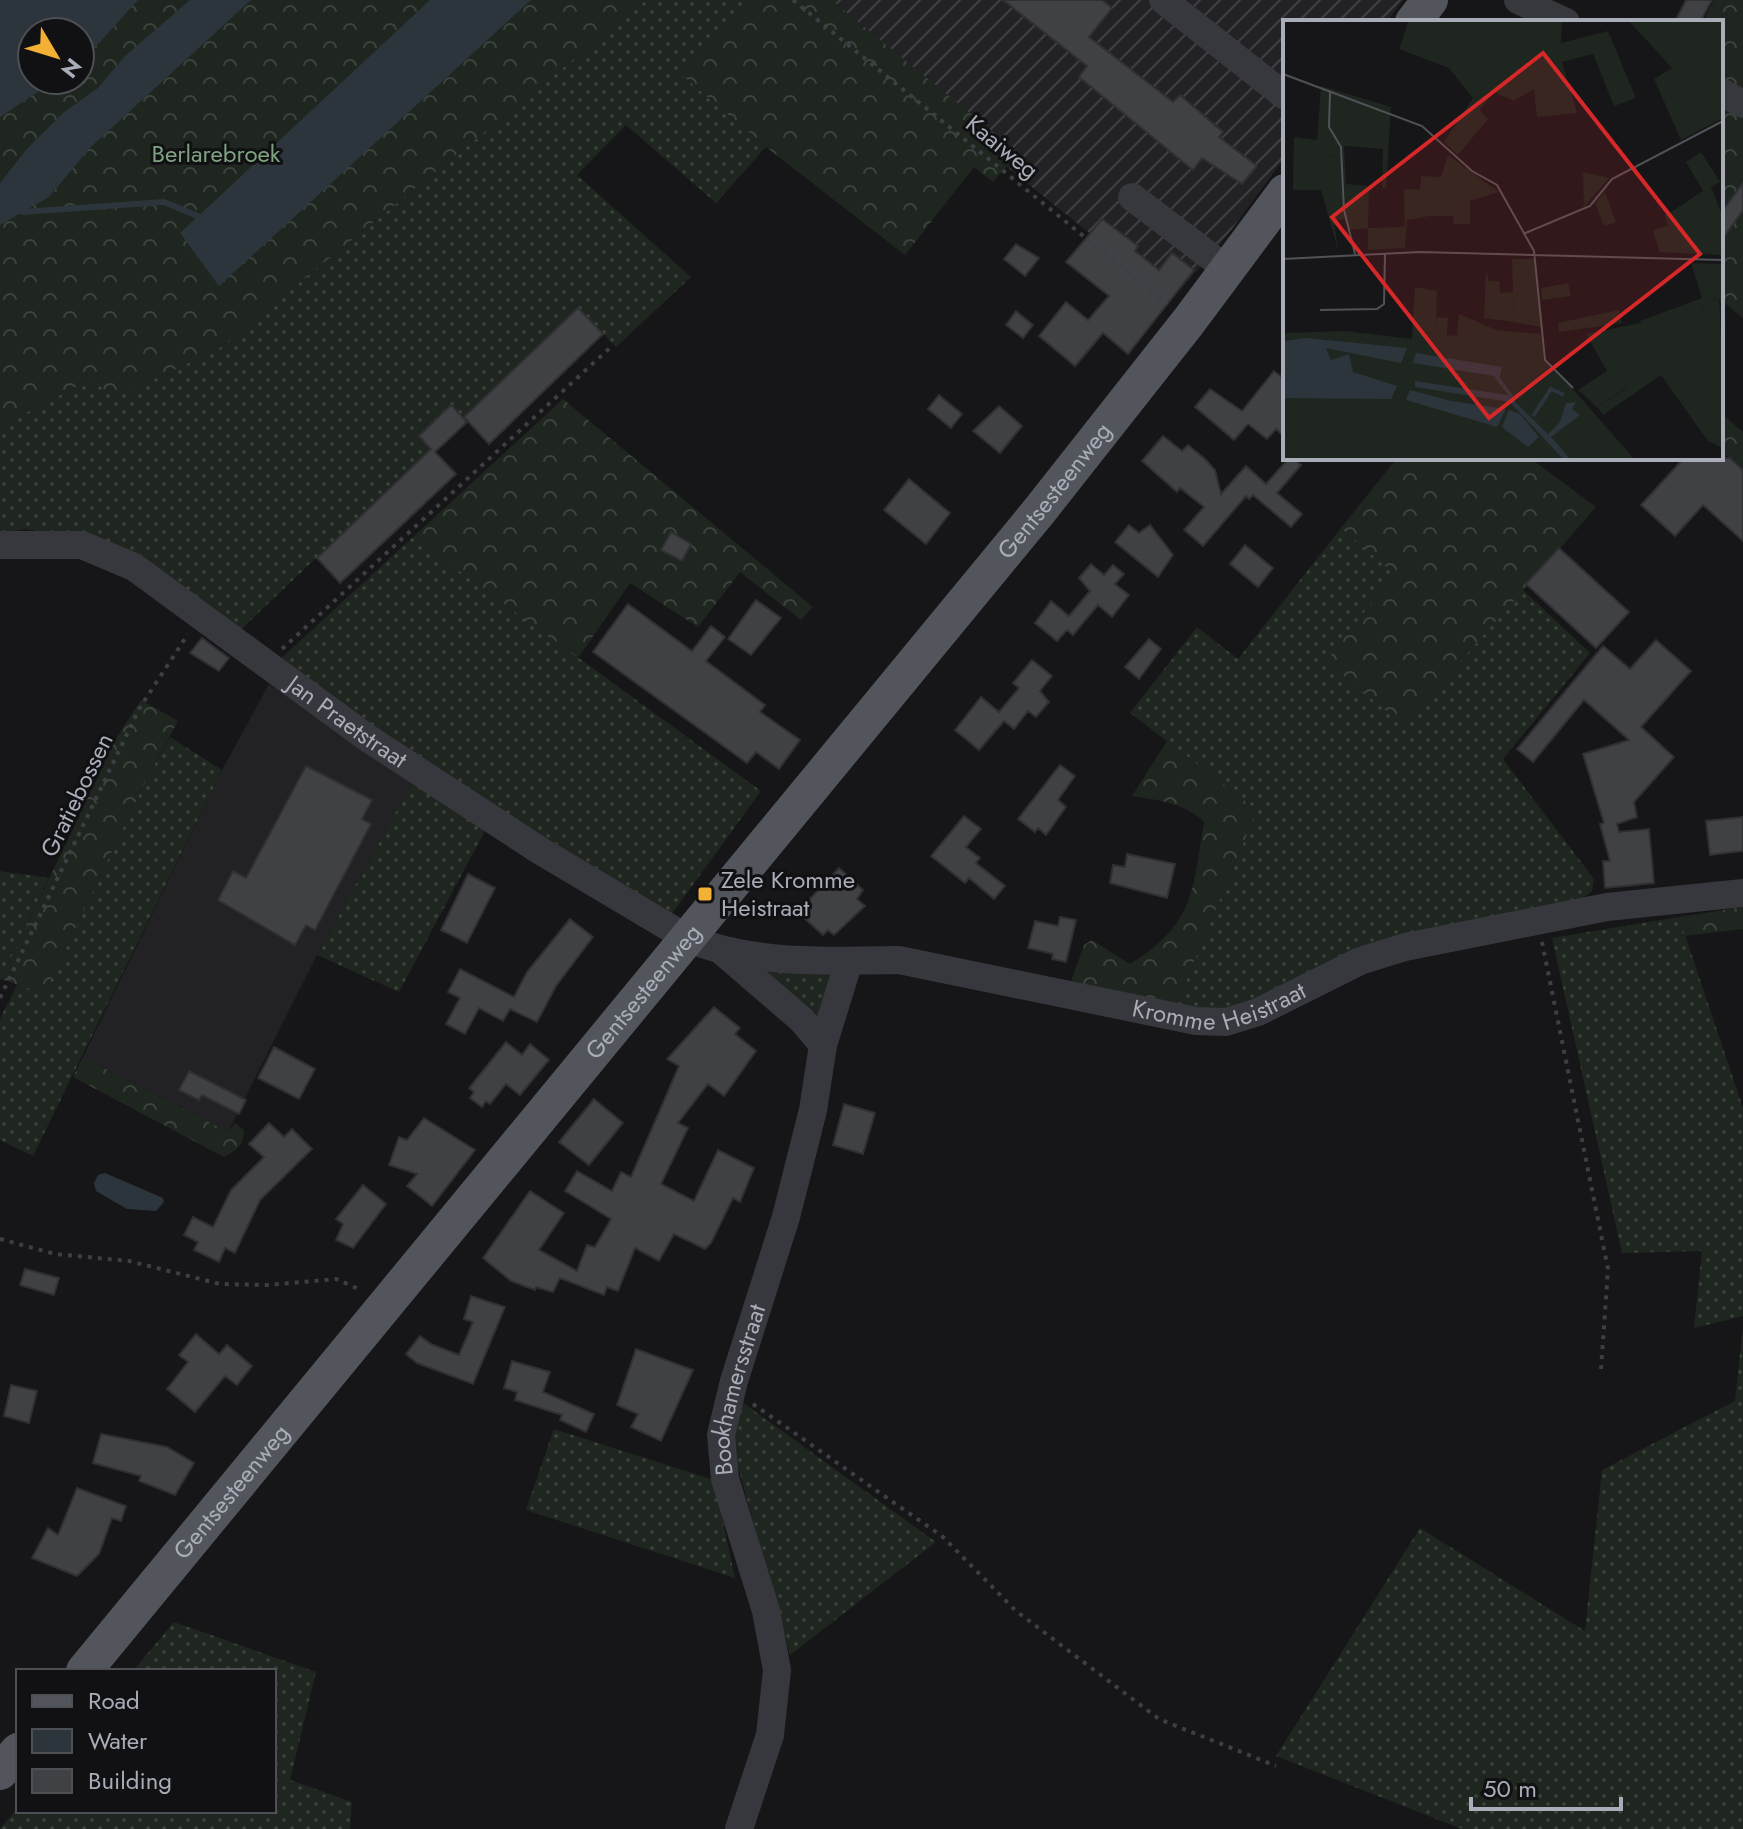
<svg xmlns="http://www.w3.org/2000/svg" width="1743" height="1829" font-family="Jost,sans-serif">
  <defs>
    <pattern id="industrial-furrows" width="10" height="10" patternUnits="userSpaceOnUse" patternTransform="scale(2)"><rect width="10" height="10" fill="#222225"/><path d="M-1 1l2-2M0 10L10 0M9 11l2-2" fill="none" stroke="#3f3f43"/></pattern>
    <pattern id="grass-dots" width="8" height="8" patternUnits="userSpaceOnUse" patternTransform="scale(2)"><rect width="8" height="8" fill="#1e261f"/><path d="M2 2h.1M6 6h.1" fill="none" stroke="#3c433d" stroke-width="1.8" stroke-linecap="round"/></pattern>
    <pattern id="forest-crowns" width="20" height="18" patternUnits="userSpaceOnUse" patternTransform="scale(2)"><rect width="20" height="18" fill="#1e261f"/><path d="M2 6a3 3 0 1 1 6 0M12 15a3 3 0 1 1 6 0" fill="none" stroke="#3c433d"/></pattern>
  </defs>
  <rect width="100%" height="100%" fill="#161618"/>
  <path fill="#222225" d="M269 684 413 781 317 955 228 1132 83 1057 222 770Z"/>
  <path fill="url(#industrial-furrows)" d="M831 0H1403L1386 22H1285V157L1226 237 1172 299 1007 167 1018 154Z"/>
  <path fill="url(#grass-dots)" d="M646 0H755L677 71 766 147 716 203 626 125 577 175 691 277 616 347 578 308 464 418 451 406 419 436 431 449 236 634 79 536 24 529 0 534V426L89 380 218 349Z
    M1341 528 1395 573 1403 725 1521 588 1590 653 1503 759 1594 879 1592 891 1580 901 1251 1003 1216 1010 1176 1005 1257 810 1130 713 1197 627 1238 659Z
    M413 537 761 791 671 915 360 723 276 663Z
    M170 737 222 770 33 1156 0 1140V1019L18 983 44 994 146 780Z
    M413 781 487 827 399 992 317 955Z
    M0 871 49 878 0 981Z
    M1679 917 1743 1108V1316L1694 1328 1702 1251 1622 1253 1552 938Z
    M755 965 826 969 833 975 820 1020Z
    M1743 1326V1829H1462L1276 1756 1420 1528 1585 1631 1602 1470 1735 1401Z
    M742 1402 936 1542 790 1655 737 1463 734 1438Z
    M554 1429 714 1480 735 1578 526 1510Z
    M174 1622 316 1672 290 1780 352 1802 350 1829H0L18 1807V1811H274V1671H133Z"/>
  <path fill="url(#forest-crowns)" fill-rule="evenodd" d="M0 0H646L218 349 117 397 89 380 0 426ZM32 32H80V80H32Z
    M755 0H831L1019 153 993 182 974 167 905 255 766 147 677 71Z
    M1714 0H1743V318L1721 300V22H1703Z
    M563 399 813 607 801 620 740 572 698 627 630 583 578 658 413 537Z
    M1721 413 1743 432V469L1721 451Z
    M1397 458H1530L1596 507 1404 726 1326 661 1394 574 1341 528Z
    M141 700 178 721 146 780 44 994 1 979 117 737Z
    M1167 741 1257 810 1176 1005 1071 981 1084 945 1092 940 1130 964C1194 925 1193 890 1204 822 1185 803 1158 800 1132 796Z
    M1743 907V929L1685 936 1679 917Z
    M83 1057 228 1132 235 1123 244 1130C244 1146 237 1150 224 1157L73 1077Z"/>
  <path fill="#2c353c" d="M0 0H138L80 64V32H32V80H56L0 117Z
    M190 0H251L91 147 49 197 0 225V183L26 150 64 112 98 88 125 56Z
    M430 0H531L219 286 180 233Z
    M105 1173 163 1198 164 1202 156 1211 127 1209 96 1191 94 1183 98 1175Z"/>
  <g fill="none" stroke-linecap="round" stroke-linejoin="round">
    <path stroke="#2c353c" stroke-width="6" d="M23 212 164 202 198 216"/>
  </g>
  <path fill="#404145" stroke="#303034" stroke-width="2" d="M1003 0H1102L1112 8 1089 37 1173 102 1180 95 1223 132 1219 137 1257 166 1242 184 1202 158 1193 170 1079 77 1087 66Z
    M1686 0H1712L1700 22H1675Z
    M1743 183V210L1721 241V213Z
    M1102 219 1138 246 1135 251 1159 270 1172 253 1194 270 1128 354 1103 333 1075 366 1039 336 1066 302 1088 320 1109 296 1066 262Z
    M1016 244 1039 258 1025 276 1004 259Z
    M578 308 603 334 489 444 464 417Z
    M1016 311 1033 325 1023 338 1006 325Z
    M1274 371 1285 380V437L1276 429 1267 439 1248 424 1234 440 1195 407 1210 389 1242 411Z
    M939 395 962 414 951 428 928 409Z
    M451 405 467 422 435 452 456 474 340 583 317 558 431 449 419 436Z
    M999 406 1022 426 1000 453 973 431Z
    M1163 436 1182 451 1188 445 1205 459 1215 470 1221 494 1246 466 1266 484 1289 458H1293L1301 465 1277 493 1302 514 1291 527 1253 495 1249 499 1246 496 1203 546 1184 530 1204 507 1180 488 1177 492 1142 461Z
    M1684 458H1730L1743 470V541L1703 505 1675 536 1641 505Z
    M909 479 950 513 926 544 884 510Z
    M1129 525 1139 533 1150 525 1173 555 1158 577 1115 542Z
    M671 532 691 544 682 561 661 550Z
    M1245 545 1273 568 1258 587 1230 564Z
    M1559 548 1629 612 1596 648 1526 584Z
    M1091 564 1104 575 1113 565 1124 574 1115 584 1129 595 1112 617 1098 605 1073 635 1067 630 1057 641 1035 623 1051 601 1069 616 1090 591 1079 578Z
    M756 600 781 618 751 655 728 639Z
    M628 604 692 651 711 626 725 637 706 661 765 705 760 712 800 740 779 769 756 752 747 763 593 652Z
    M202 638 229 658 219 671 190 653Z
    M1149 639 1161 649 1139 679 1125 667Z
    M1656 640 1691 671 1641 727 1674 757 1634 802 1637 817 1617 824 1619 832 1649 829 1654 883 1605 888 1603 861H1610L1600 824 1604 823 1583 754 1629 740 1584 700 1533 762 1517 749 1603 646 1630 669Z
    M1032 660 1052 676 1040 691 1049 702 1036 717 1028 711 1014 729 1004 721 979 750 955 730 981 697 999 712 1019 688 1013 683Z
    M1060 765 1075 776 1058 800 1066 807 1046 835 1038 828 1035 832 1018 819Z
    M306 766 372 800 362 819 371 824 315 930 306 925 295 945 218 900 233 871 246 878Z
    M964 816 981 829 966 847 980 858 976 863 1005 886 994 899 969 878 965 883 931 856Z
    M1743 817V851L1710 855 1706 821Z
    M1127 854 1175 864 1167 898 1110 883 1113 865 1125 867Z
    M839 868 863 890 857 899 865 906 834 935 828 930 823 935 802 916 811 905 807 902Z
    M468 874 495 888 467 943 441 930Z
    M1060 917 1076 920 1066 962 1052 959 1053 954 1028 948 1035 921 1058 926Z
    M570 919 593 937 556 986 537 1022 510 1009 503 1021 479 1008 465 1034 446 1024 460 998 448 992 460 969 514 997 527 972Z
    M714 1007 740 1028 735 1034 756 1051 724 1096 708 1084 678 1123 688 1128 661 1184 694 1201 718 1150 754 1168 740 1202 733 1198 711 1243 705 1249 674 1234 659 1261 635 1248 618 1291 607 1287 604 1295 560 1278 553 1292 536 1287 535 1290 511 1281 483 1258 530 1191 564 1213 539 1250 577 1271 587 1245 595 1247 611 1219 565 1191 577 1171 612 1191 621 1172 631 1177 679 1066 667 1059Z
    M506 1042 522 1055 530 1044 549 1060 520 1095 506 1084 490 1104 486 1101 482 1107 470 1098 474 1092 469 1088Z
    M274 1047 315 1069 299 1099 258 1078Z
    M189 1071 246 1100 239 1114 202 1095 199 1100 179 1090Z
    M594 1099 623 1123 589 1165 559 1142Z
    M844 1104 875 1113 863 1154 833 1145Z
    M424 1118 475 1150 432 1206 407 1186 417 1174 389 1165 399 1137 407 1140Z
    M269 1123 284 1137 292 1129 312 1149 260 1200 235 1253 225 1248 219 1262 194 1250 198 1242 184 1235 193 1217 213 1227 231 1190 264 1157 249 1144Z
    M363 1185 386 1204 353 1248 336 1240 343 1224 336 1219Z
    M25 1269 59 1278 54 1295 20 1285Z
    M471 1296 505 1307 473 1384 417 1363 406 1354 420 1336 431 1344 459 1355 473 1322 464 1319Z
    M196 1334 219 1354 227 1345 252 1366 237 1385 225 1376 195 1412 167 1389 188 1362 179 1355Z
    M636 1349 693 1370 661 1441 631 1427 638 1414 617 1405Z
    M512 1361 550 1372 543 1392 594 1414 586 1432 560 1420 562 1415 515 1400 517 1392 504 1388Z
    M11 1385 37 1391 29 1423 4 1416Z
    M101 1434 167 1447 194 1463 175 1495 139 1481 141 1476 93 1463Z
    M77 1488 126 1506 121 1521 112 1518 99 1554 77 1576 32 1558 48 1528 58 1535Z"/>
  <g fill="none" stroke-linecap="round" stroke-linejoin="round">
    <path stroke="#3d3f44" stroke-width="4" stroke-dasharray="4 6" stroke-linecap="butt" d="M793 0 1167 304
      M282 649 613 345
      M1542 942 1608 1269 1601 1369
      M0 998 139 709 188 634
      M0 1239 55 1254 129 1261 220 1284 268 1285 336 1279 361 1290
      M753 1404 943 1537 1016 1611 1159 1719 1276 1766"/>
    <g stroke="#37383d" stroke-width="28">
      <path d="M1163 0 1285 96"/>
      <path d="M1518 0 1566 22"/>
      <path d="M1721 92 1743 104"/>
      <path d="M1132 197 1227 269"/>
      <path id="s1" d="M0 545H82L134 567 366 737 539 850 687 938C751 965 830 961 899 960L1196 1021 1226 1022 1258 1012 1360 961 1405 947 1607 907 1743 893"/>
      <path d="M724 953 802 1020 823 1045"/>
      <path id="s2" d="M739 1829 770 1735 777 1670 766 1611 725 1479 721 1435 734 1381 786 1217 813 1110 823 1045 849 961"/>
    </g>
    <g stroke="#53555c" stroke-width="36">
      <path d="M1413 22 1430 0"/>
      <path id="s3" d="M84 1671 1040 510 1189 321 1285 192"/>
      <path d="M0 1772 18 1751"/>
    </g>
  </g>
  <rect fill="#f2b134" stroke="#111113" stroke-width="3" x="697" y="886" width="16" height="16" rx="4"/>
  <g text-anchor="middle" stroke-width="6" stroke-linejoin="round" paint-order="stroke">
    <g font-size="24" fill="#a8adb8" stroke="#111113">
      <text transform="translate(1002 147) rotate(39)" y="8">Kaaiweg</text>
      <text dy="8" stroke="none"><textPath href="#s3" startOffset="1528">Gentsesteenweg</textPath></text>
      <text dy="8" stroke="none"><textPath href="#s1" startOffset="402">Jan Praetstraat</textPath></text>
      <text transform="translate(77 795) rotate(-64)" y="8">Gratiebossen</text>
      <text dy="8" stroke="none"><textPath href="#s3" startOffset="880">Gentsesteenweg</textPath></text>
      <text dy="8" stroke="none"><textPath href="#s1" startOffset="1348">Kromme Heistraat</textPath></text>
      <text dy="8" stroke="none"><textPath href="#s2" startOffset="454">Bookhamersstraat</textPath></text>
      <text dy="8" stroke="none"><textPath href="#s3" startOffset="232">Gentsesteenweg</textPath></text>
    </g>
    <g font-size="24" fill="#7fa381" stroke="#111113">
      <text x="216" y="162">Berlarebroek</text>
    </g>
    <g font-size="24" fill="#a8adb8" stroke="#111113" text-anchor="start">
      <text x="721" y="888">Zele Kromme<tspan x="721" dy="28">Heistraat</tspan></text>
    </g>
  </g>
  <g transform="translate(1283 20)">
    <rect width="440" height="440" fill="#161618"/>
    <path d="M126 0H279L278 23 325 11 353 78 331 86 310 34 279 42 294 93 254 97 251 69 231 81 211 72 197 90 205 99 175 135 161 122 190 78 166 48 116 29ZM440 0V98L398 120 371 59 389 48 346 1ZM11 117 27 119V133L54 137 55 146 27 161H10ZM418 132 437 162 428 167 440 197V235L377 232 370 211 385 205 382 196 420 171 403 142ZM165 135 216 172 187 181V204H171L170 196H146L137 170 138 156 158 157ZM300 152 326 158 301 187ZM322 172 333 202 321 206 312 183ZM122 207V228L85 230V208ZM229 239H251L258 307 231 302ZM285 263 288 276 259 280 258 268ZM436 278 440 359 397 382 378 355 348 375 343 368 314 387 295 370 324 351 303 314 358 303 371 342 429 304 418 286ZM336 290 339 303 276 312 275 303ZM176 294 213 310 258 314 261 341 290 369 281 372 242 354 133 321 136 311 153 314 154 297 165 298 164 315 174 316Z" fill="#1e261f"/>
    <path d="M38 66 108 87 103 168H99L100 129 61 126 63 164 86 166 85 208 66 210 63 199 51 201 55 230 38 170H10V161H27V146L55 145 54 137 27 133V119L34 120ZM121 169 163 171V186H147L146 196 124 200 122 226ZM408 243 440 244V287L436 278 418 286 429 304V316L371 343 357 301 419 278ZM203 250 206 261H216L217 273 230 272 231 302 201 298ZM132 267 154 271 153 314 136 311 134 321 227 342 281 372 290 369 352 440H0V313L62 311 129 319ZM378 355 320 395 314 387 344 368 348 374ZM440 359V428L425 421 397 382Z" fill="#1e261f"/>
    <path d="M23 318 124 328 118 343 43 328 48 340 66 334 70 352 114 366 108 379 0 378V321ZM133 333 219 347 217 357 130 343ZM132 361 225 375 265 414 277 402 283 383 293 382 289 389 297 395 268 417 288 440H281L227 382 132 367ZM127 370 168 381 223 389 214 407 123 380ZM226 390 237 394 256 417 245 427 219 407Z" fill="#2c353c"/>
    <path fill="none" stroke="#2c353c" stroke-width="4" d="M213 356 229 377M250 396 268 369 281 375"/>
    <path fill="none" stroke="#505258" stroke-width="2" d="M0 54 139 106 189 151 214 165 251 231 262 340 290 368M47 72 46 107 58 127 61 190 72 234M240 214 307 186 329 159 440 101M0 239 136 232 440 240M37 290 94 289 101 284 102 233"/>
    <path fill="#d62828" fill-opacity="0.15" stroke="#d62828" stroke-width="4" d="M260 33 417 234 206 398 49 197Z"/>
    <rect width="440" height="440" fill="none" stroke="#a8adb8" stroke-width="4"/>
  </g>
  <rect x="16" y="1669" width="260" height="144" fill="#111113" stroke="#4d4f55" stroke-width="2"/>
  <rect x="32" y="1695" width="40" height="12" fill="#53555c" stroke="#4d4f55" stroke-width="2"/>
  <text x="88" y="1709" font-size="24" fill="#a8adb8">Road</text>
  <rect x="32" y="1729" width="40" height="24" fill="#2c353c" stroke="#4d4f55" stroke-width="2"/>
  <text x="88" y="1749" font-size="24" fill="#a8adb8">Water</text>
  <rect x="32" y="1769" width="40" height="24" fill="#404145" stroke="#4d4f55" stroke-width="2"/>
  <text x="88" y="1789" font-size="24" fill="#a8adb8">Building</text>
  <g transform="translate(56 56) rotate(128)"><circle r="38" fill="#111113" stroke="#4d4f55" stroke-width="2"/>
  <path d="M0-6L14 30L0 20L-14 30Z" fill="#f2b134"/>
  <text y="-12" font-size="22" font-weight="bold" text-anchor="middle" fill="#a8adb8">N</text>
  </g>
  <path d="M1471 1797v12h150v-12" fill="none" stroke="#a8adb8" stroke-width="4"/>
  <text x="1483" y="1797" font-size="24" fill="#a8adb8" stroke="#111113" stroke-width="6" paint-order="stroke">50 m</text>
</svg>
